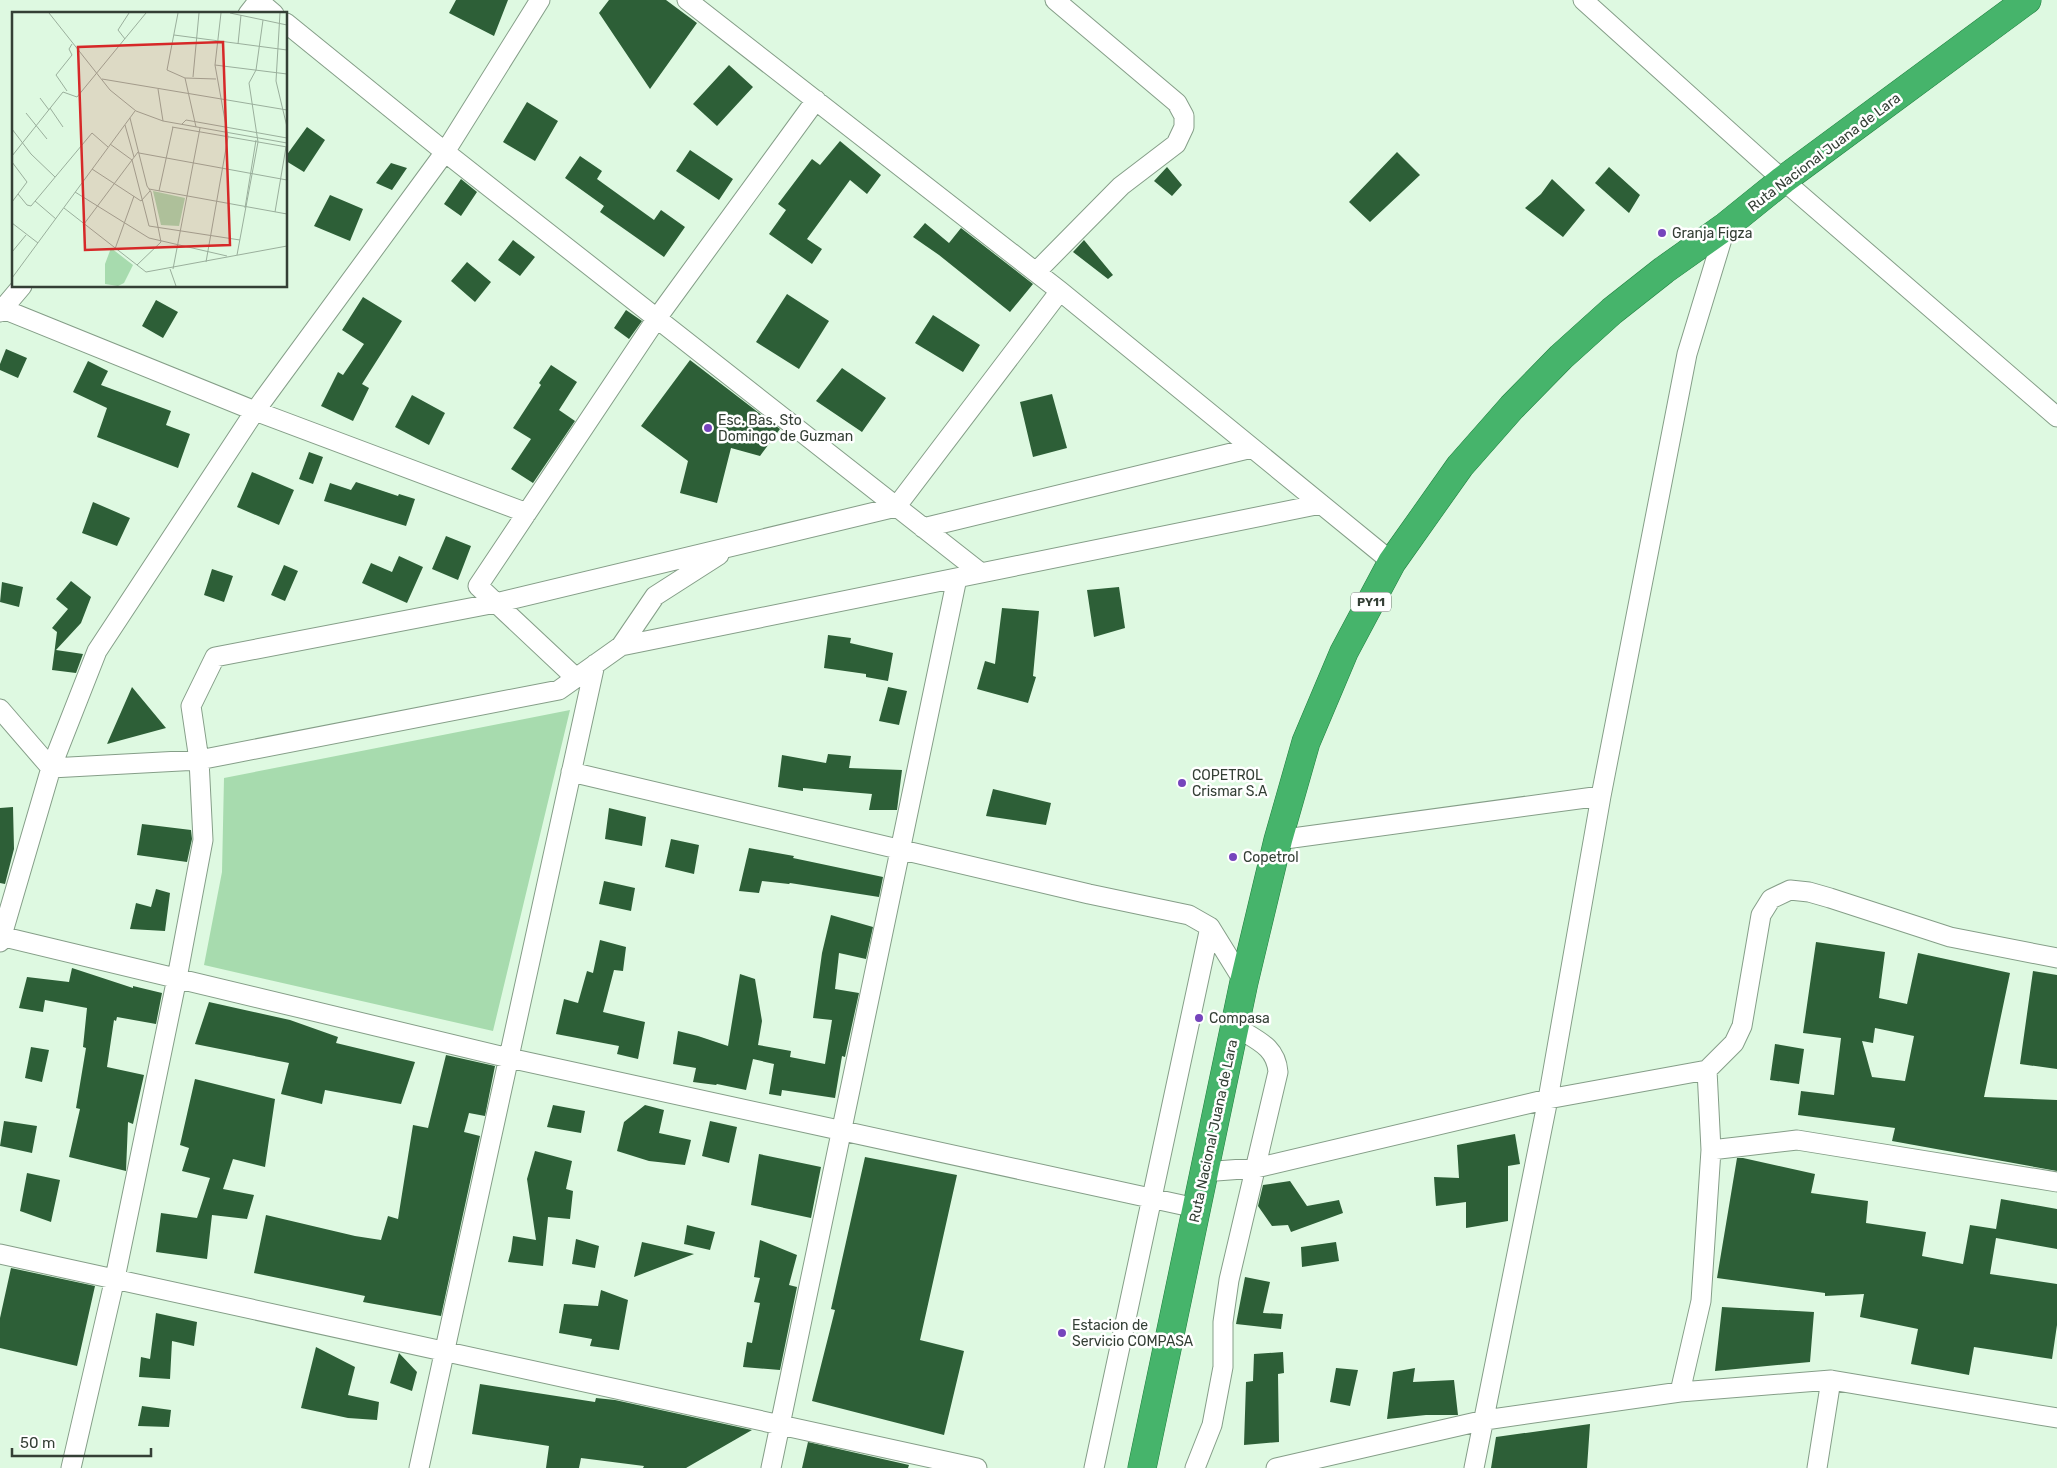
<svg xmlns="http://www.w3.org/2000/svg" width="2057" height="1468" font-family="Rubik,sans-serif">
  <rect width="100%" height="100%" fill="#def9e1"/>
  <path fill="#a7dbae" d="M570 710 493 1031 204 965 222 872 224 778Z"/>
  <path fill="#2d5f37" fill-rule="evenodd" d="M456 0H508L494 36 449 13Z
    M609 0H666L697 23 650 89 599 13Z
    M729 65 753 87 717 126 693 104Z
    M527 102 558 121 535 161 503 142Z
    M307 127 325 140 304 172 286 161V156Z
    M840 141 881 175 867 194 850 180 807 239 822 249 812 264 769 234 786 210 778 204 812 159 820 165Z
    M690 150 733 179 719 200 676 171Z
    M1397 152 1420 175 1370 222 1349 202Z
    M580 156 602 171 597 179 654 220 661 210 685 227 664 257 600 212 604 206 565 178Z
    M391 163 407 168 392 190 376 183Z
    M1167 167 1182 185 1172 196 1154 181Z
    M1609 167 1640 195 1629 213 1595 183Z
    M461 179 477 192 461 216 444 204Z
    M1552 179 1585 210 1563 237 1525 208 1541 194Z
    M330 195 363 209 350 241 314 226Z
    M925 223 949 243 961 228 1033 284 1010 312 939 255 913 237Z
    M513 240 535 257 520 276 498 260Z
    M1084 240 1113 275 1108 279 1073 252Z
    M467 262 491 282 475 302 451 281Z
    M787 294 829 321 799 369 756 342Z
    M363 297 402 321 362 384 369 388 353 421 321 406 338 372 343 375 364 344 342 330Z
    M156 300 178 312 163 338 142 326Z
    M626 310 642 321 629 339 614 328Z
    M933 315 980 345 963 372 915 343Z
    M6 349 27 358 18 378 0 370V364Z
    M690 360 780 429 760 456 731 448 717 503 680 493 688 461 641 426Z
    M88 361 108 371 101 385 171 411 166 425 190 434 178 468 97 437 107 408 73 392Z
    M551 365 577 382 559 410 575 421 533 483 511 469 531 439 513 428 541 385 539 383Z
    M842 368 886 398 862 432 816 401Z
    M1052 394 1067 448 1033 457 1020 402Z
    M412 395 445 413 429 445 395 427Z
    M309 452 323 457 313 484 299 479Z
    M252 472 294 490 279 525 237 507Z
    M356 482 398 496 399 494 415 499 406 526 324 501 330 483 351 490Z
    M93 502 130 518 117 546 82 533Z
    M446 536 471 546 458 580 432 569Z
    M399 556 423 567 407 603 362 583 371 563 392 572Z
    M284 565 298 571 285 601 271 595Z
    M212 569 233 576 224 602 204 595Z
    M71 581 91 597 81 623 56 650 83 654 76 673 52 670 57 632 52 628 68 609 56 599Z
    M2 582 23 587 19 607 0 602Z
    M1119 587 1125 628 1094 637 1087 590Z
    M1002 608 1039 611 1033 676 1036 677 1028 703 977 689 985 661 995 664Z
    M828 635 851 638 850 643 893 653 888 681 866 677V674L824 668Z
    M132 687 166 728 107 744Z
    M888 687 907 691 899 725 879 721Z
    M828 754 851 756 849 768 902 770 897 810H869L872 794 803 788V791L778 787 782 755 826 763Z
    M993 789 1051 803 1046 825 986 816Z
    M13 807 14 849 5 884 0 883V808Z
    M609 808 646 817 642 846 605 839Z
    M142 824 191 830 192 839 187 862 137 855Z
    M671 839 699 845 694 874 665 867Z
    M749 848 794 856 793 858 883 877 879 897 790 883 789 884 762 881 759 893 739 891Z
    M604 881 635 888 631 911 599 904Z
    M156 889 170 893 165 931 130 929 136 903 151 907Z
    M831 915 873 927 866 959 839 953 835 989 859 993 845 1057 842 1056 835 1098 782 1090 781 1096 769 1094 774 1064 753 1059 746 1090 717 1084 716 1085 693 1082 696 1068 673 1064 678 1031 698 1036 728 1046 740 974 755 979 762 1021 758 1045 791 1051 790 1057 825 1064 832 1020 813 1018 822 953Z
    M600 940 626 947 623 971 614 970 603 1012 645 1022 638 1059 617 1054 619 1046 556 1034 564 999 578 1003 587 971 593 973Z
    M1816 942 1885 952 1879 998 1907 1004 1918 953 2010 973 1984 1097 2057 1100V1171L1892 1141 1895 1128 1798 1115 1801 1091 1834 1095 1841 1038 1803 1033ZM1875 1028 1914 1036 1905 1081 1872 1077 1862 1041 1873 1043Z
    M72 968 133 988V986L162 993 156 1024 117 1017 116 1021 114 1020 107 1067 144 1075 133 1124 128 1122 126 1171 69 1157 80 1109 76 1108 86 1048 83 1047 87 1008 45 1000 43 1012 19 1008 27 977 69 982Z
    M2033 971 2057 975V1069L2020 1064Z
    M209 1002 290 1020 338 1037 336 1043 415 1062 401 1104 325 1090 322 1104 281 1094 289 1063 195 1044Z
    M1775 1044 1804 1049 1799 1084 1770 1080Z
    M31 1047 49 1050 42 1082 25 1078Z
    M446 1055 495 1066 485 1116 469 1113 464 1132 480 1136 441 1316 363 1302 365 1296 254 1273 266 1215 355 1236 381 1240 388 1216 398 1219 413 1125 428 1128Z
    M195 1079 275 1099 265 1167 233 1159 223 1189 254 1195 247 1219 212 1215 207 1259 156 1252 161 1213 197 1218 210 1178 182 1171 189 1148 180 1145Z
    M553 1105 585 1111 581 1133 547 1127Z
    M645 1105 664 1110 659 1133 691 1140 685 1165 649 1161 617 1151 624 1122Z
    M4 1121 37 1126 32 1153 0 1146Z
    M710 1121 737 1127 729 1163 702 1156Z
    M1515 1134 1520 1164 1508 1166V1221L1466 1228V1202L1436 1206 1434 1177 1459 1178 1457 1145Z
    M535 1151 572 1161 566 1189 573 1191 570 1219 548 1217 543 1266 508 1262 511 1251 513 1236 536 1240 527 1179Z
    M759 1154 821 1167 811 1218 751 1205Z
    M865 1157 957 1175 920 1340 964 1351 944 1435 812 1401 835 1310 831 1309Z
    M1737 1158H1743L1815 1174 1811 1193 1868 1201 1866 1223 1926 1232 1922 1256 1963 1264 1970 1225 1996 1229 2001 1199 2057 1209V1249L1996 1238 1990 1274 2057 1284V1325L2052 1359 1974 1347 1969 1375 1911 1364 1918 1329 1860 1317 1864 1294 1825 1296V1293L1717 1278Z
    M27 1173 60 1180 51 1222 20 1211Z
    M1290 1181 1307 1206 1339 1200 1343 1213 1291 1232 1288 1225 1272 1226 1258 1206 1263 1185Z
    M687 1225 715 1232 710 1250 684 1244Z
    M576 1239 599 1246 595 1268 572 1264Z
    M760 1240 797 1255 789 1285 797 1287 780 1370 743 1367 747 1342 752 1343 760 1303 754 1302 760 1278 754 1277Z
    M642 1242 694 1254 634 1277Z
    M1336 1242 1339 1261 1302 1267 1301 1247Z
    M11 1268 95 1286 77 1366 0 1348V1318Z
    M1245 1277 1270 1282 1263 1313 1283 1314 1281 1329 1236 1324Z
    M601 1290 628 1300 619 1350 590 1346 592 1339 559 1333 564 1304 598 1306Z
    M1722 1307 1814 1312 1810 1362 1715 1371Z
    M156 1313 197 1322 194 1346 172 1341 170 1379 139 1377 141 1357 150 1359Z
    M316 1347 355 1367 348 1395 379 1402 377 1420 348 1418 301 1408Z
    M1283 1352 1284 1373 1278 1374 1279 1442 1244 1445 1246 1382 1253 1381 1254 1354Z
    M399 1353 417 1372 412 1391 390 1383Z
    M1336 1368 1358 1370 1350 1406 1330 1402Z
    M1415 1368 1413 1382 1454 1380 1458 1415H1426L1387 1419 1393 1372Z
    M480 1384 595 1402 596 1398 615 1400 752 1430 686 1468H643L644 1466 581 1458 579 1468H546L549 1446 472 1434Z
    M142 1406 171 1410 169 1427 138 1426Z
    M1590 1424 1587 1468H1491L1496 1437Z
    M808 1442 909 1465 908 1468H802Z"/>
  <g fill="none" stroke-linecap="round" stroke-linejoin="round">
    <defs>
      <path id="minor" d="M687 0 1060 291 1392 562
        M1583 0 1783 180 2057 417
        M259 1 274 14
        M248 14 259 0
        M286 23 445 152 981 573
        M1036 272 1121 186 1176 144 1184 127V116L1177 103 1055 0
        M3 309 255 411 527 513
        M0 312 22 286
        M923 528 1252 448
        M621 646 655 596 719 555
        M576 678 478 586 657 318 816 100
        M0 709 51 768 199 760 559 690 621 646 1321 504
        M571 772 1089 894 1189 915 1210 927 1244 982
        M1278 840 1601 796
        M0 936 509 1058 1196 1208
        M0 942 51 768 97 651 255 411 445 152 540 0
        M1711 1150 1797 1140 2057 1182
        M1203 1172 1256 1168 1548 1099 1707 1070 1734 1043 1742 1026 1761 915 1771 899 1790 890 1809 892 1830 898 1950 937 2057 958
        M0 1254 977 1468
        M1680 1392 1701 1301 1711 1150 1707 1070
        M71 1468 115 1278 177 978 203 840 199 760 191 706 215 657 496 603 896 507 1060 291
        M419 1468 595 664
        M771 1468 957 578
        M1094 1468 1210 927
        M1195 1468 1212 1425 1223 1367V1322L1229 1280 1278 1072C1276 1046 1256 1040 1236 1027
        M1276 1468 1485 1420 1680 1392 1831 1380 2057 1418
        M1474 1468 1548 1099 1601 796 1687 354 1726 226
        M1817 1468 1831 1380"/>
      <path id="trunk" d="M1142 1468 1244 982 1278 840 1306 742 1344 652 1392 562 1460 466 1512 407 1561 357 1612 311 1664 270 1726 226 1783 180 2027 0"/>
    </defs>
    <use href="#minor" stroke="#859e88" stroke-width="21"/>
    <use href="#trunk" stroke="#227f40" stroke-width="29"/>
    <use href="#minor" stroke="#fff" stroke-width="19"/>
    <use href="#trunk" stroke="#46b46b" stroke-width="28"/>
  </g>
  <g fill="#7544bc" stroke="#fff" stroke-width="2">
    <circle cx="1662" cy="233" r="5"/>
    <circle cx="708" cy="428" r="5"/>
    <circle cx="1182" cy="783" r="5"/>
    <circle cx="1233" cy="857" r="5"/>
    <circle cx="1199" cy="1018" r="5"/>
    <circle cx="1062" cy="1333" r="5"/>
  </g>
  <g text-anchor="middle" stroke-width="5" stroke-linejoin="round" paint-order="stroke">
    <rect fill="#fff" stroke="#717972" stroke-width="1" x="1351" y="592.5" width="40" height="19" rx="4"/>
    <g font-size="12" font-weight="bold" fill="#343f35">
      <text x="1371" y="606">PY11</text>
    </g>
    <g font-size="14" fill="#343f35" stroke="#fff">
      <text transform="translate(1824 152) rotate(-37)" y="5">Ruta Nacional Juana de Lara</text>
      <text transform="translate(1213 1131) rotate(-78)" y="5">Ruta Nacional Juana de Lara</text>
    </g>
    <g font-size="14" fill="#343f35" stroke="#fff" text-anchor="start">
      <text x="1672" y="238">Granja Figza</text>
      <text x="718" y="425">Esc. Bas. Sto<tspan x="718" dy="16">Domingo de Guzman</tspan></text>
      <text x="1192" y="780">COPETROL<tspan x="1192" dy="16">Crismar S.A</tspan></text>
      <text x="1243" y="862">Copetrol</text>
      <text x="1209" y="1023">Compasa</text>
      <text x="1072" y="1330">Estacion de<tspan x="1072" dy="16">Servicio COMPASA</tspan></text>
    </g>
  </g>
  <g transform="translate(12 12)">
    <rect width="275" height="275" fill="#def9e1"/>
    <path d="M141 179 173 186 167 214 149 213ZM99 236 121 253 112 271 106 274 93 272V252Z" fill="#a7dbae"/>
    <path fill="none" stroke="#9aaf9c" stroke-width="1" d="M37 1 98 78 124 99 151 109 275 131M166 1 155 58 173 66 184 115M218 1 275 13M268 1 264 69 275 115M162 23 275 38M113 27 106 18 117 1M226 32 229 3M203 53 275 62M181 65 187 1M173 66 204 67M90 67 275 98M146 77 151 109M55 79 44 63 60 43 57 37 60 32M28 86 37 98M38 96 51 115M14 101 35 127M118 106 135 174 139 180 149 230 125 253M170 112 174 108 275 126M113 113 122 145M160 115 275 135M0 117 19 142 43 165M98 132 120 148 137 214 228 228M127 141 275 168M0 144 51 80 65 85 134 1M0 150 15 170 0 190M80 157 129 189 138 179M137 177 275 202M147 179 161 115M63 180 137 226 215 244M6 182 15 193 19 194 80 121 96 135M23 189 44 207M52 196 134 260 275 234M233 196 244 128M263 200 274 135M0 211 26 231M72 212 126 140M103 237 122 184M0 240 14 223M225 243 246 130 237 71 244 58 251 8M194 250 216 125 203 53 209 1M158 257 164 274M161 257 188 116M0 266 123 99"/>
    <path fill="#d62828" fill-opacity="0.15" stroke="#d62828" stroke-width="2.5" d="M211 30 218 233 73 238 66 35Z"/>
    <rect width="275" height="275" fill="none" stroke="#343f35" stroke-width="2.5"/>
  </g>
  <path d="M12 1448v8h139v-8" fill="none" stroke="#343f35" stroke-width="2.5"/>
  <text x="20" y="1448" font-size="15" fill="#343f35" stroke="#ffffff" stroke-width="4" paint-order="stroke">50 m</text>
</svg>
